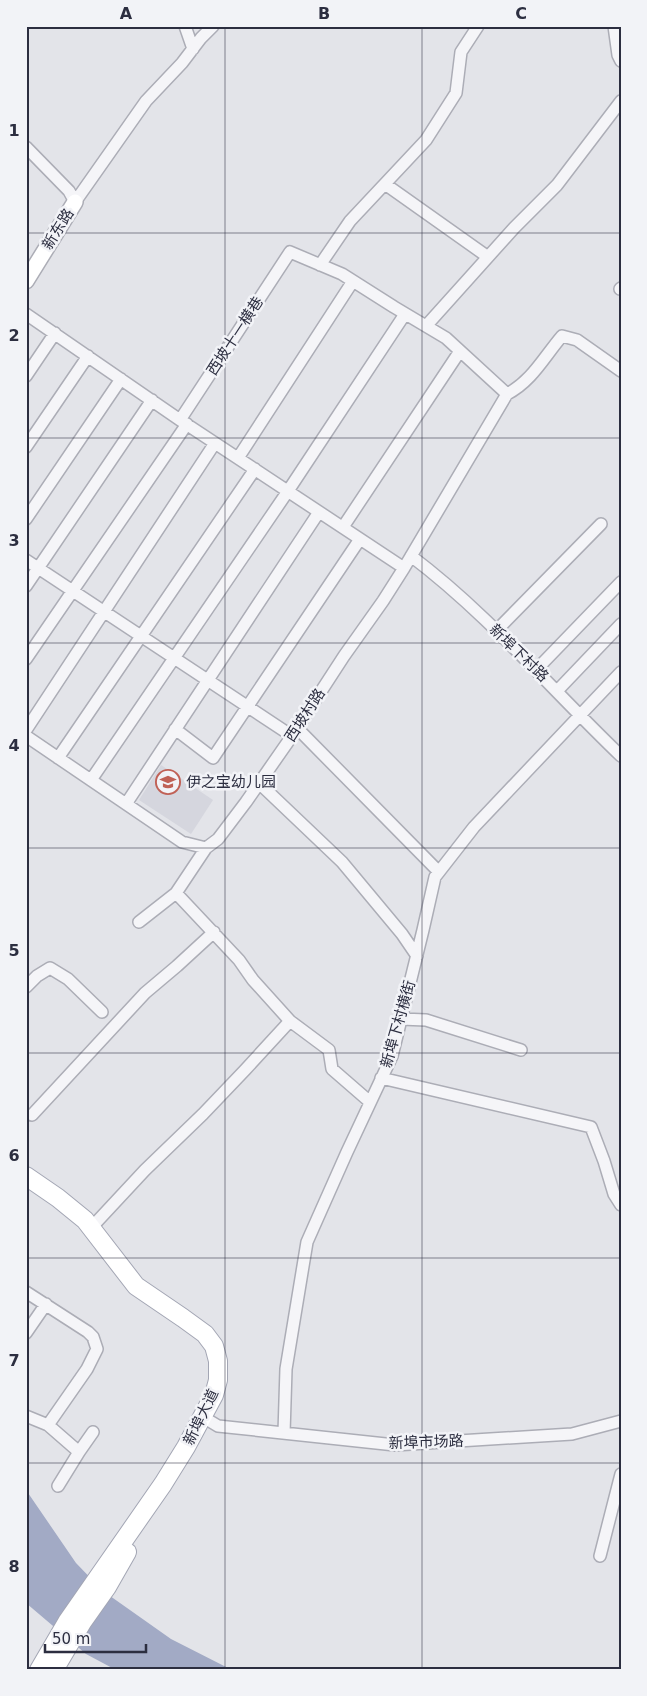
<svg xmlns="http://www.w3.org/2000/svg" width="647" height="1696" font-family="'DejaVu Sans','Noto Sans SC',sans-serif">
  <rect width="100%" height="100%" fill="#e3e4e9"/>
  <path fill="#d5d6de" d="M161 765 213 800 191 834 139 800Z"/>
  <path fill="#a2aac5" d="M26 1490 76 1563 103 1591 171 1639 232 1670H116L86 1654 26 1603Z"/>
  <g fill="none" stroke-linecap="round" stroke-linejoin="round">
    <defs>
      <path id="street" d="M185 26 193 49
        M614 26 618 55 621 61
        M26 147 69 191 75 202 146 101 182 63 201 38 213 26
        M385 184 488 257
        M320 265 350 221 426 140 456 93 461 52 478 26
        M620 289 621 288
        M26 314 180 420 404 568
        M426 326 514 228 557 185 621 101
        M26 376 55 333
        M507 394C532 381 544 357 562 336L577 340 621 371
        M180 420 290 252 342 274 394 307 446 338 507 394
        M26 447 88 356
        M238 458 353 281
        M26 519 121 379
        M343 527 460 351
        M411 556C488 614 551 689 621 756
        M26 560 292 736
        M26 586 152 400
        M496 631 601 524
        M26 659 187 424
        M536 670 621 582
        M557 691 621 624
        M297 728 439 872
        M175 729 213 758 360 539
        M26 730 215 443
        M26 736 182 842 206 848 218 839 246 802 292 736 344 656 383 601 404 568 507 394
        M58 758 255 469
        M91 780 288 491 405 314
        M259 783 342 862 402 934 417 956
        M126 804 319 512
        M206 848 176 893 239 960 253 980 290 1021 329 1050 332 1069 370 1102
        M139 922 176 893
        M26 987 37 976 50 968 68 979 102 1012
        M401 1019 426 1020 521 1050
        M381 1078 591 1127 604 1161 614 1194 621 1205
        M32 1115 145 993 177 966 214 932
        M91 1228 145 1170 203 1114 245 1070 290 1021
        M26 1292 88 1332 93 1337 97 1349 87 1369 48 1425
        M26 1333 46 1304
        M26 1416 48 1425 79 1452 58 1486
        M203 1417 218 1426 395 1445 572 1434 621 1421
        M284 1433 286 1369 307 1242 347 1152 392 1056 423 930 435 877 474 827 621 672
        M79 1452 93 1432
        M600 1556 621 1474"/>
      <path id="secondary" d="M26 281 75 202"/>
      <path id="primary" d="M26 1176 58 1198 85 1220 136 1286 183 1318 205 1334 214 1346 218 1361V1380L214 1395 186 1447 163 1484 67 1622 39 1670
        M54 1670 83 1621 107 1587 127 1552"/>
    </defs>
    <use href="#street" stroke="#acadb6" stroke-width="14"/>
    <use href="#secondary" stroke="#acadb6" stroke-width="18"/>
    <use href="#primary" stroke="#a3a6b4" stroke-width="20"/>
    <use href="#street" stroke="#f5f5f8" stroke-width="11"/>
    <use href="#secondary" stroke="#fff" stroke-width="15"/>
    <use href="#primary" stroke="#fff" stroke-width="18"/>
  </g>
  <path fill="none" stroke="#2c2e40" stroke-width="1" stroke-opacity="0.55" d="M225 26V1670M422 26V1670M26 233H621M26 438H621M26 643H621M26 848H621M26 1053H621M26 1258H621M26 1463H621"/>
  <defs>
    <symbol id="school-ring" viewBox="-11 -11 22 22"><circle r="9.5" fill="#f2f3f7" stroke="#c06156" stroke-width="1.5"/><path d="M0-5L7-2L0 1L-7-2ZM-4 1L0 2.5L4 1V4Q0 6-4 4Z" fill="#c06156"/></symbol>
  </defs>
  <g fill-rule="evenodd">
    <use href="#school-ring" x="154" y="768" width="28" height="28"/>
  </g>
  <g text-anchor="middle" stroke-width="5" stroke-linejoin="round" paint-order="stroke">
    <g font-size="15" fill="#2c2e40" stroke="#f2f3f7">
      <text transform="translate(58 229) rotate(-58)" y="5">新东路</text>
      <text transform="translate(235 336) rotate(-57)" y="5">西坡十一横巷</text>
      <text transform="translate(519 653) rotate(44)" y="5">新埠下村路</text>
      <text transform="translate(305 715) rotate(-57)" y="5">西坡村路</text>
      <text transform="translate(398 1024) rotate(-74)" y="5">新埠下村横街</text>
      <text transform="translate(201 1417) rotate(-64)" y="5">新埠大道</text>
      <text transform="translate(426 1442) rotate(-2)" y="5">新埠市场路</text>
    </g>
    <g font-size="15" fill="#2c2e40" stroke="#f2f3f7" text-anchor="start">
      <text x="186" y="787">伊之宝幼儿园</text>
    </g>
  </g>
  <rect width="647" height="1696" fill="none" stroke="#f2f3f7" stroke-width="55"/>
  <path d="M45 1644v8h101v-8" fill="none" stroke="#2c2e40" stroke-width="2.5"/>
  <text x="52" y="1644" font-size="15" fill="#2c2e40" stroke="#f2f3f7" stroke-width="4" paint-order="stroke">50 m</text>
  <rect x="28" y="28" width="592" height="1640" fill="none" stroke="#2c2e40" stroke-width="2"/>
  <g font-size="16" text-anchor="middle" font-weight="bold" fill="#2c2e40">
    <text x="126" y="19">A</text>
    <text x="324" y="19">B</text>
    <text x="521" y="19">C</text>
    <text x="14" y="136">1</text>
    <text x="14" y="341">2</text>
    <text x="14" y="546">3</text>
    <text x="14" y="751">4</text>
    <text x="14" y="956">5</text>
    <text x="14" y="1161">6</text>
    <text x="14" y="1366">7</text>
    <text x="14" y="1572">8</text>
  </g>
</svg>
